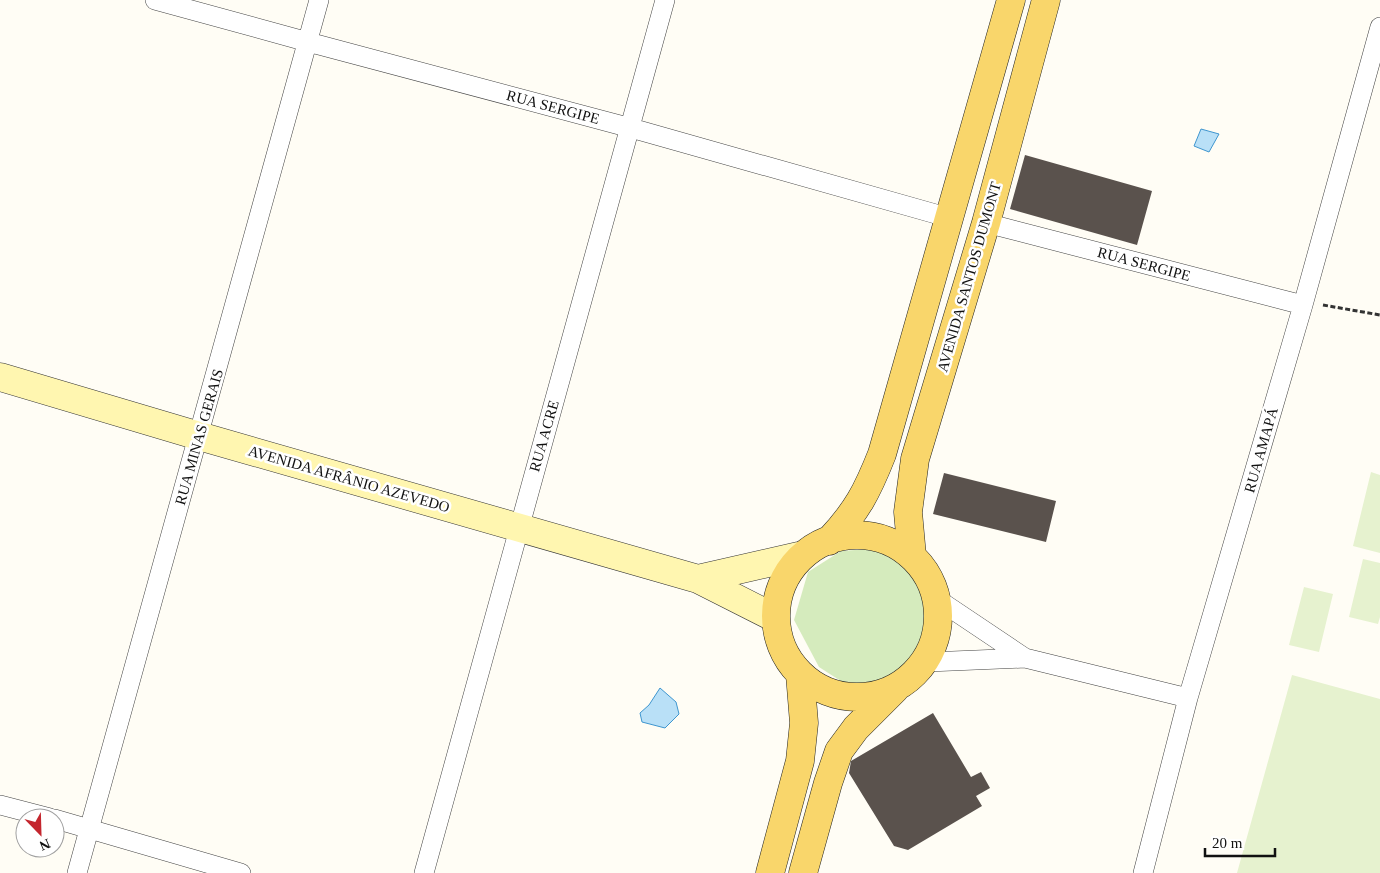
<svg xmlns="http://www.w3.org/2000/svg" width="1380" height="873" font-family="Georgia,serif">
  <rect width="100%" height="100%" fill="#fffdf5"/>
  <path fill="#d5ebbd" d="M883 548 908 565 932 610 918 660 880 682 847 685 819 667 794 620 808 572 841 551Z"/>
  <path fill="#e6f2cf" d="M1371 472 1380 475V553L1353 546Z
    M1363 559 1380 563V617L1378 624 1349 617Z
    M1304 587 1333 594 1319 652 1289 645Z
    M1292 675 1380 699V873H1237Z"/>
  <path fill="#b9e0f7" stroke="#3f96cf" d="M1201 129 1219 134 1209 152 1194 146Z
    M660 688 676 702 679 714 665 728 642 722 640 713 649 705Z"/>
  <path fill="#5a524d" d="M1025 155 1152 191 1137 245 1010 209Z
    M944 473 1056 501 1046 542 933 514Z
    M933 713 971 777 981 772 990 788 976 796 982 806 908 850 894 846 849 773 851 761Z"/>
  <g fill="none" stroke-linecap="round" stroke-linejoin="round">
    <defs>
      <path id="street" d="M155 0 308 42 631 128 950 218
        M986 223 1303 305
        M940 601 1025 658
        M928 662 1025 658 1188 698
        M0 805 50 818
        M55 819 241 873
        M77 873 319 0
        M424 873 665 0
        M1143 873 1188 698 1303 305 1380 27"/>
      <path id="secondary" d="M0 377 199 436 698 579 775 618
        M698 579 799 556"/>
      <path id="primary" d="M776 616a81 81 0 1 1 162 0a81 81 0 1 1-162 0Z
        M829 541C857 511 867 492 882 454L1011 0
        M912 556 908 512 915 459 986 223 1046 0
        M770 873 800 761 804 723 800 674
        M803 873 828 783 839 751 856 728 895 689"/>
    </defs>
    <use href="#street" stroke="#444" stroke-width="20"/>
    <use href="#secondary" stroke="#333" stroke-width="29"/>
    <use href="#primary" stroke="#222" stroke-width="29"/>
    <path stroke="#333" stroke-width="3" stroke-dasharray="5 2.5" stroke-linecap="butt" d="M1323 305 1380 315"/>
    <use href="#street" stroke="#fff" stroke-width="19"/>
    <use href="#secondary" stroke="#fff6b0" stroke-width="28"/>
    <use href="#primary" stroke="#f9d66b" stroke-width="28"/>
  </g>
  <g text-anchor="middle" stroke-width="5" stroke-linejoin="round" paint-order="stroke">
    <g font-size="15" fill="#111" stroke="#fff">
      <text transform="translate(553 107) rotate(15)" y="5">RUA SERGIPE</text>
      <text transform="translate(1144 264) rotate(15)" y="5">RUA SERGIPE</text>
      <text transform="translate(969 277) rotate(-74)" y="5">AVENIDA SANTOS DUMONT</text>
      <text transform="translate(544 436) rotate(-74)" y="5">RUA ACRE</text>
      <text transform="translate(199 437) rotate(-74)" y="5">RUA MINAS GERAIS</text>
      <text transform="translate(1261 450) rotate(-74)" y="5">RUA AMAPÁ</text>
      <text transform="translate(349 479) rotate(16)" y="5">AVENIDA AFRÂNIO AZEVEDO</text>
    </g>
  </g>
  <g transform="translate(40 833) rotate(157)"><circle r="24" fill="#ffffff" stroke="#a0a0a0"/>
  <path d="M0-4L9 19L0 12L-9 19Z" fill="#c4262e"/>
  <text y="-8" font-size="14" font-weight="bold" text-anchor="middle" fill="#111111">N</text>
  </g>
  <path d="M1205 848v8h70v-8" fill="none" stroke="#111111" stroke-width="2.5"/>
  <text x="1212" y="848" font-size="15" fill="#111111" stroke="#ffffff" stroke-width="4" paint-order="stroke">20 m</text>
</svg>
